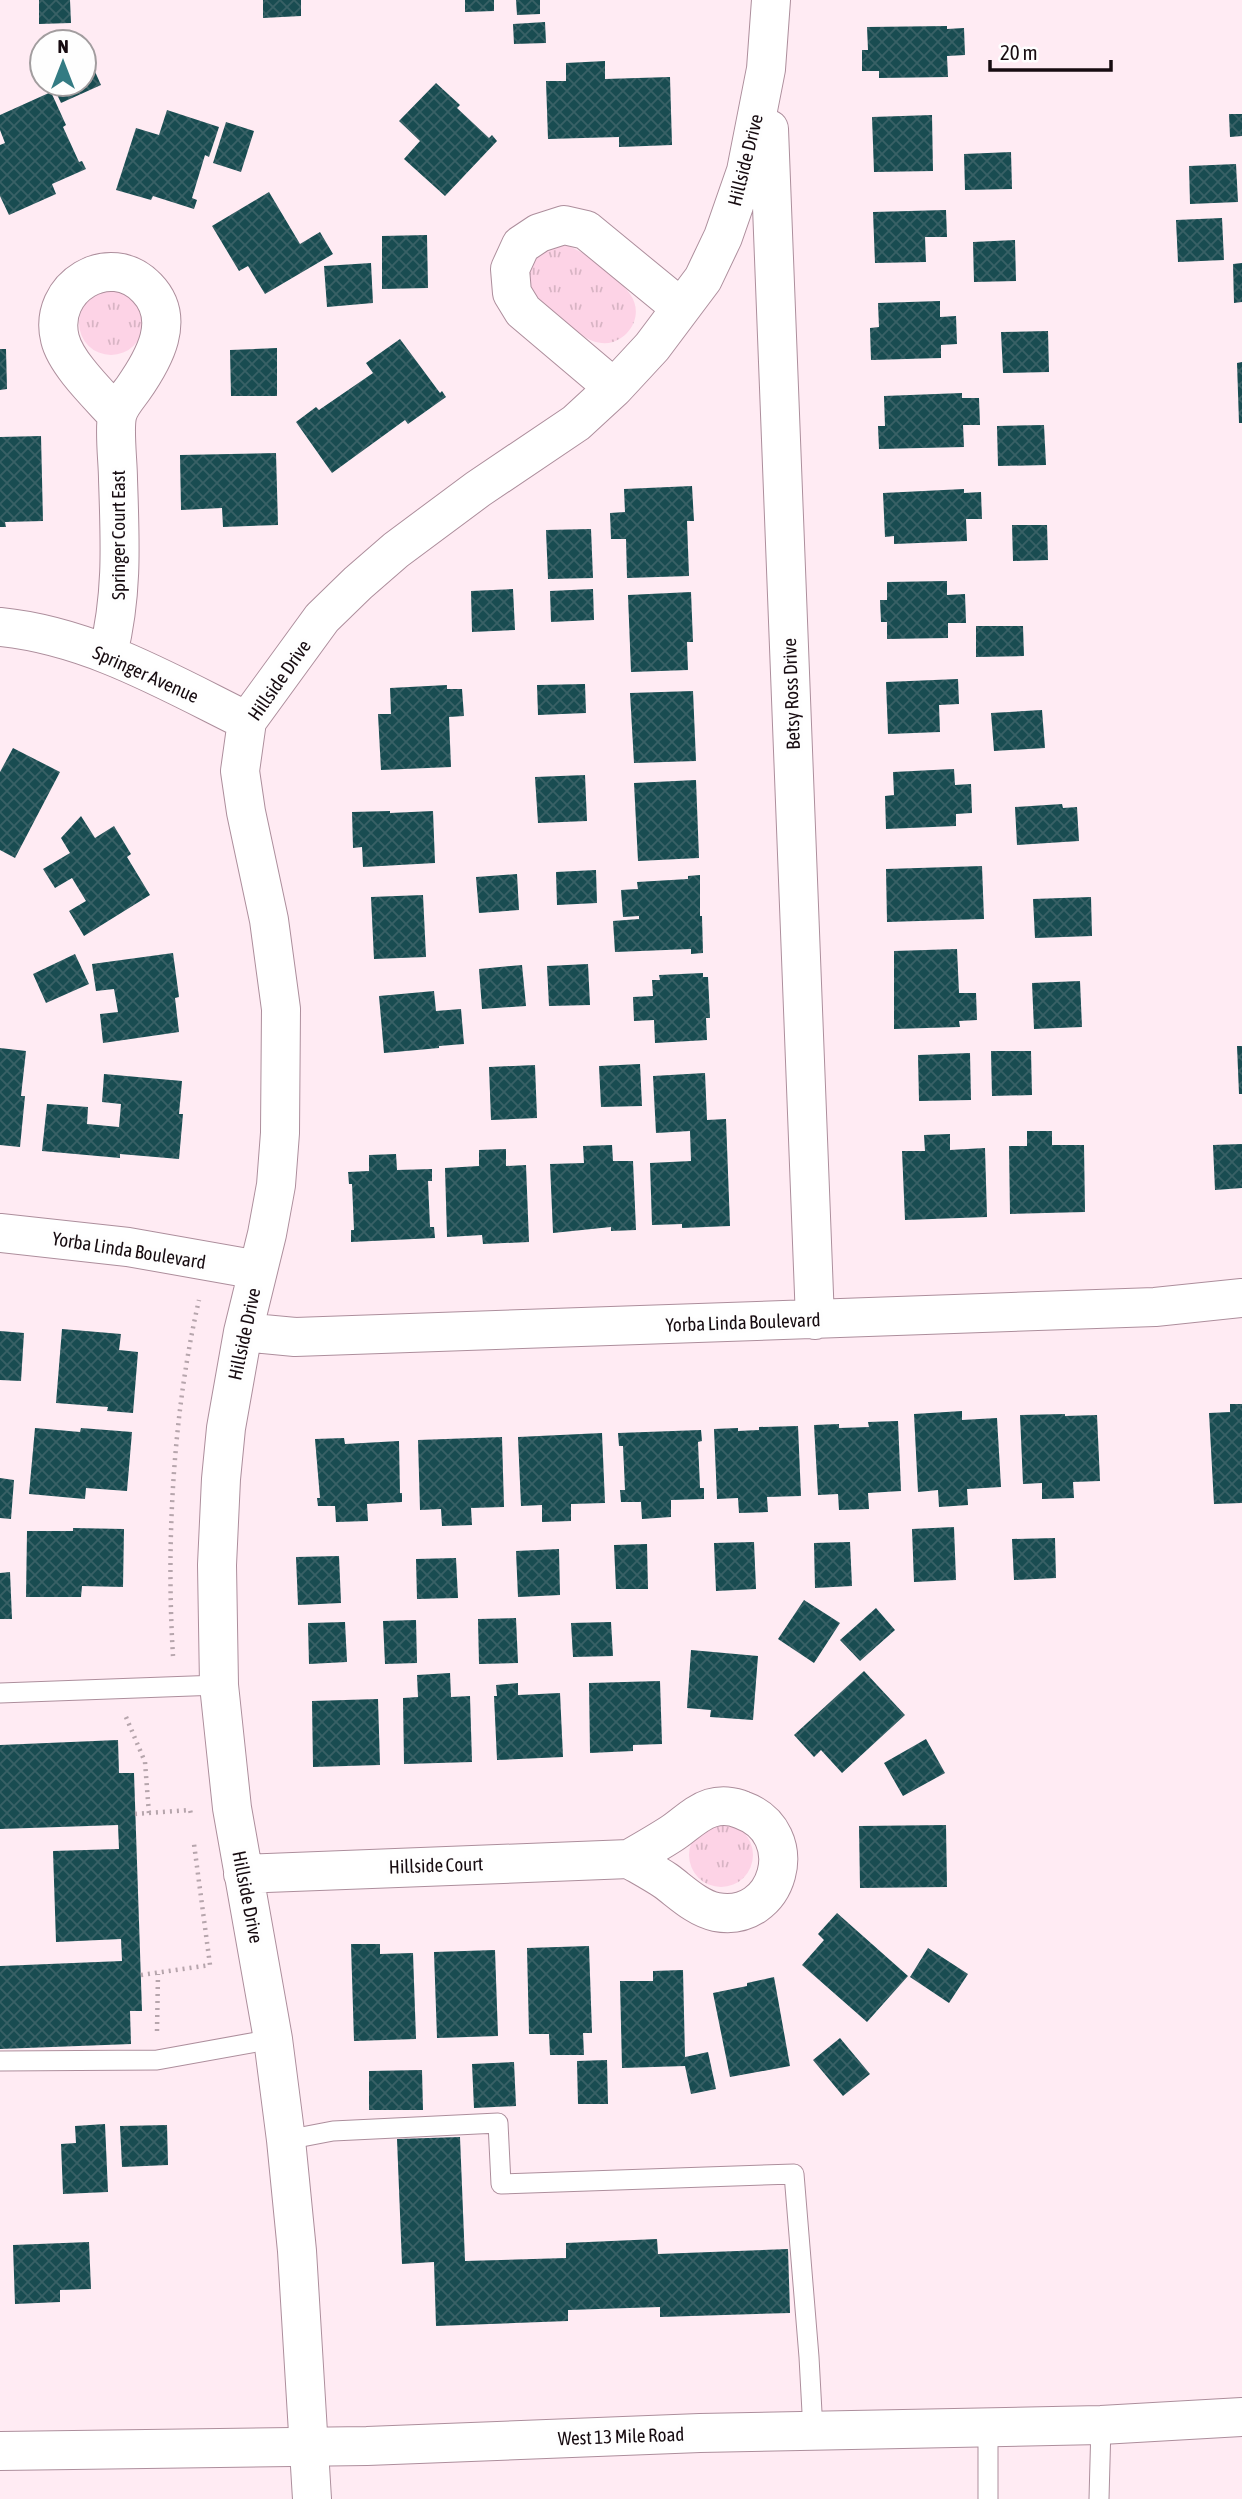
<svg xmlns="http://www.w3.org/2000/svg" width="1242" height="2499" font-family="'Asap Condensed',sans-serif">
  <defs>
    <pattern id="grass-tufts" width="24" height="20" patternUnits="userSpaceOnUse" patternTransform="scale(1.75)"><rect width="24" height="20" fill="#fdd3e6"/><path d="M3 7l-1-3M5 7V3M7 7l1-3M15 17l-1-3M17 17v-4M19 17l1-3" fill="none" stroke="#d8b4c4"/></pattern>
    <pattern id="building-cross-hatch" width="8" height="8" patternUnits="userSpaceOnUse" patternTransform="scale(1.75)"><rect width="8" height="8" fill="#194c51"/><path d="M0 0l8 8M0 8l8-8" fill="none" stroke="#396166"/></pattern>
  </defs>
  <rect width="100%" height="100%" fill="#ffebf3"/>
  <path fill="url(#grass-tufts)" d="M562 244C581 248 619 277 630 294 643 312 633 335 613 342 593 348 576 331 562 319 546 306 523 293 531 269 532 264 534 258 538 254 544 249 555 247 562 244Z
    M79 323a32 32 0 1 1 64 0a32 32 0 1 1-64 0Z
    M689 1855a32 32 0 1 1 64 0a32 32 0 1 1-64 0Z"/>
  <path fill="url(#building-cross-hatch)" d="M39 0H70L71 23 39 24Z
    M263 0H301V16L263 18Z
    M465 0H494V11L465 12Z
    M516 0H540V14L517 15Z
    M545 22 546 43 514 44 513 24Z
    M947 26V29L964 28 965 55 947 56 948 77 879 78V71H862V50H868L867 27Z
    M84 47 101 85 61 103 52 84H84Z
    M605 61V79L670 77 672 145 619 147V137L548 139 546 81H566V63Z
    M436 83 460 105 457 108 489 138 492 135 497 141 445 196 404 159 420 141 399 121Z
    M51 92 66 125 63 127 79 162 82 161 86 169 52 184 56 194 9 215 0 196V145L5 143 0 130V115Z
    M167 110 219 127 209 157 205 155 192 198 197 200 194 209 153 196 151 200 116 190 136 128 159 135Z
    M1229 114H1242V136L1230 137Z
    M932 115 933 171 874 172 872 117Z
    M226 122 254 131 241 172 213 163Z
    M1011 152 1012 189 965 190 964 154Z
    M1236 164 1238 202 1190 204 1189 166Z
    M269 192 300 244 320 232 333 254 265 294 248 266 239 271 212 226Z
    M946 210 947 237H925L926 262 875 263 873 212Z
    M1222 218 1224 260 1178 262 1176 220Z
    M427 235 428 288 382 289V236Z
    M1015 240 1016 281 974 282 973 242Z
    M371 263 373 303 327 307 324 266Z
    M1242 263V302L1234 303 1233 264Z
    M940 301V317L956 316 957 344 941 345V358L871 360 870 328 879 327 878 303Z
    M1048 331 1049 372 1003 373 1001 332Z
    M400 339 440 393 442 391 446 397 408 424 405 420 332 473 296 422 316 407 319 410 373 373 366 363Z
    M277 348V396H231L230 350Z
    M0 349H6L7 389 0 390Z
    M1242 362V423H1239L1237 363Z
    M962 393V398H979L980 425H963L964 447 879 449 878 426H885L884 396Z
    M1044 425 1046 465 998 466 997 426Z
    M41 436 43 521 5 522 6 527H0V437Z
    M276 453 278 525 223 527 222 508 181 510 180 455Z
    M692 486 694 521H687L689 576 627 578 626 539H611L610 513 625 512 624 489Z
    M964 489V493L981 492 982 519H966L967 541 894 544V536L885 537 883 493Z
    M1012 525H1047L1048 560 1013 561Z
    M591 529 593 578 548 579 546 530Z
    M947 581V595L965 594 966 623H948V638L887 639V622H881L880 600H887V582Z
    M513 589 515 630 472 632 471 591Z
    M593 589 594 620 551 622 550 591Z
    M691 592 693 642H687L688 670 631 672 628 595Z
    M976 626H1023L1024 656 976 657Z
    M958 679 959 704 939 705 940 732 888 734 886 682Z
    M585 684 586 713 538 715 537 685Z
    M447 685V689H462L464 716 449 717 451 767 381 770 378 714H391L390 688Z
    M693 691 696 761 634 763 630 693Z
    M1042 710 1045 748 994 751 991 713Z
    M13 748 60 772 15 858 0 850V772Z
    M954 769 955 785 971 784 972 813 956 814V826L886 829 885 796 894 795 893 772Z
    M585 775 587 821 538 823 535 777Z
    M696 780 699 858 638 861 634 783Z
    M1062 804 1063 808 1077 807 1079 841 1017 845 1015 807Z
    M390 811V813L433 811 435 863 363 867 362 847 353 848 352 812Z
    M81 816 95 838 114 826 131 854 127 857 150 895 84 936 69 911 86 901 72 878 55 888 43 869 70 853 61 838Z
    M982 866 984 919 887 922 886 869Z
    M596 870 597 903 557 905 556 872Z
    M517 874 519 910 479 913 476 877Z
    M700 875V916H702L703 953 691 954V949L615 952 613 921 639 919V916L623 917 621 890 638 889 637 882 688 879V876Z
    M423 895 426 957 374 959 371 897Z
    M1091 897 1092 936 1035 938 1033 899Z
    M957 949 959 993H976L977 1020 959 1021 960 1027 894 1029V951Z
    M173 953 179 997 175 998 179 1032 103 1043 100 1014 118 1012 114 989 96 991 92 964Z
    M75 954 89 984 46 1003 33 974Z
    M588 964 590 1005 549 1006 547 966Z
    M522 965 526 1006 482 1009 479 969Z
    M703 973V977H708L710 1018H706L707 1040 655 1043 654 1020 634 1021 633 997 653 996 652 980H660L659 975Z
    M1080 981 1082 1027 1034 1029 1032 983Z
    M434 991 436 1011 461 1009 464 1044 439 1046V1048L384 1053 379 996Z
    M1237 1046H1242V1094H1239Z
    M0 1048 26 1051 21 1096H25L20 1147 0 1145Z
    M991 1051H1031L1032 1095 992 1096Z
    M970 1053 971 1100 919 1101 918 1055Z
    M640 1064 642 1106 601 1107 599 1066Z
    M535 1065 537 1118 491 1120 489 1067Z
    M705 1073 707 1120 726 1119 730 1226 682 1228V1224L652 1225 650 1163 691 1161 690 1131 656 1133 653 1076Z
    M104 1074 182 1081 179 1114H183L179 1159 120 1154V1158L42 1151 47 1104 88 1107 87 1124 119 1127 121 1104 102 1102Z
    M1027 1131H1052V1145H1084L1085 1212 1010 1214 1009 1146H1027Z
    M950 1134V1150L985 1148 987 1217 905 1220 902 1151H925L924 1135Z
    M1242 1144V1188L1215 1190 1213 1145Z
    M612 1145 613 1161H633L636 1230 611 1231V1227L553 1233 550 1164 584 1163 583 1146Z
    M506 1149V1166L526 1165 529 1242 483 1244 482 1235 447 1237 445 1168 479 1166V1150Z
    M396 1154 397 1170 432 1169V1181H428L430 1227H434L435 1238 351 1242V1230H354L352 1184H349L348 1172 369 1171V1155Z
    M62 1329 121 1334 119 1350 138 1352 133 1413 107 1411 108 1407 56 1403Z
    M0 1331 24 1333 21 1381 0 1380Z
    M1230 1404H1242V1503L1214 1504 1209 1413 1230 1412Z
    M962 1411V1420L997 1418 1001 1487 967 1489 968 1505 939 1507 938 1490 918 1492 914 1414Z
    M1065 1414V1416L1097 1415 1100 1481 1073 1482 1074 1498 1042 1499V1483L1023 1484 1020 1415Z
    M898 1421 901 1491 868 1493 869 1509 839 1510 838 1494 818 1495 814 1425 839 1424V1428L869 1427 868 1422Z
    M798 1426 801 1496 767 1497 768 1512 739 1513 738 1498 717 1499 714 1429 738 1428V1431L759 1430V1427Z
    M35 1428 80 1432 81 1428 132 1432 127 1491 86 1488 85 1499 29 1494Z
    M701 1430 702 1441 698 1442 700 1488H704V1499L671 1500V1517L642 1519 641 1502H621L620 1490H625L623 1446H619L618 1433Z
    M602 1433 605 1503 571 1504V1521L542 1522V1505L521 1506 518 1437Z
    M502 1437 504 1507 471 1508 472 1525 442 1526 441 1509 420 1510 418 1440Z
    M344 1438 345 1444 399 1441 400 1493H402V1502L367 1504 368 1521 336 1522 335 1506H318L317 1498H320L315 1439Z
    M0 1478 14 1480 11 1519 0 1518Z
    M954 1527 956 1580 914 1582 912 1529Z
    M73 1528 124 1529 123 1587 82 1586 81 1597H26L27 1531H73Z
    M1055 1538 1056 1578 1014 1580 1012 1539Z
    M754 1542 756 1589 716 1591 714 1543Z
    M850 1542 852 1586 815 1588 814 1543Z
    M647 1544 648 1589H616L614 1545Z
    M559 1549 560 1595 518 1597 516 1551Z
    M339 1556 341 1603 298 1605 296 1557Z
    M456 1558 458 1598 417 1599 416 1559Z
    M10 1572 12 1619H0V1573Z
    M804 1600 840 1623 814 1663 778 1639Z
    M876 1608 895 1630 860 1661 840 1640Z
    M516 1618 518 1663 479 1664 478 1619Z
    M416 1620 417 1663 385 1664 383 1621Z
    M345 1622 347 1662 309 1664 308 1623Z
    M611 1622 613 1656 573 1657 571 1623Z
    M691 1650 758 1656 753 1720 710 1717 711 1710 687 1708Z
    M864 1671 905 1715 842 1773 821 1750 814 1757 794 1735Z
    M450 1673 451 1697 470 1696 472 1762 404 1764 403 1698 418 1697 417 1675Z
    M660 1681 662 1744 633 1745V1751L590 1753 589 1683Z
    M518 1683V1695L560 1693 563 1757 497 1760 494 1696H497L496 1685Z
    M378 1699 380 1765 313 1767 312 1701Z
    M926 1739 945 1773 903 1796 884 1763Z
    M118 1740 119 1773H134L142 2011H130L131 2044 0 2049V1966L122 1961 121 1939 56 1942 53 1851 119 1849 118 1825 0 1829V1745Z
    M946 1825 947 1887 860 1888 859 1826Z
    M837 1913 908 1976 867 2022 802 1965 824 1940 818 1934Z
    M351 1944H380V1954L413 1953 416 2039 354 2041Z
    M589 1946 592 2033H583L584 2055H550L549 2034H529L527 1948Z
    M928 1948 968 1974 949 2003 910 1977Z
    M495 1950 498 2036 437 2038 434 1952Z
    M683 1970 685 2057 708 2052 716 2089 691 2094 685 2066 622 2068 620 1981H653V1971Z
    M774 1977 790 2066 730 2077 713 1993 747 1986V1983Z
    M840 2038 870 2074 843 2096 813 2060Z
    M607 2060 608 2104H578L577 2061Z
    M514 2062 516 2106 474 2108 472 2064Z
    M422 2070 423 2110H369V2071Z
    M105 2124 108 2192 63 2194 61 2144 76 2143 75 2126Z
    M167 2125 168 2165 122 2167 120 2126Z
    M460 2137 465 2261 566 2258V2243L657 2239 658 2254 788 2249 790 2313 660 2317V2307L568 2310V2321L436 2326 434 2262 402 2264 397 2139Z
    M89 2242 91 2289 60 2290V2302L15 2304 13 2245Z"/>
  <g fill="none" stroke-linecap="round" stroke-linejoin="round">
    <defs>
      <path id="service" d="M0 1693 219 1685
        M0 2061 157 2060 273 2039
        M286 2140 333 2131 498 2123 501 2184 794 2174 809 2357 813 2431
        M988 2499V2428
        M1099 2499 1101 2425"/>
      <path id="minor" d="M769 129 815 1320
        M614 388 523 311 512 293 510 269 521 245 539 233 564 225 586 230 681 308
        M0 627C90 636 168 682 247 721
        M108 654C123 593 120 541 118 479 118 463 114 431 117 416 119 406 128 396 133 389 154 359 177 319 147 288 110 249 47 287 60 339 66 364 100 396 117 415
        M0 1233 128 1247 258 1270
        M243 1332 295 1337 1155 1307 1242 1298
        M243 1874 629 1859C643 1851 657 1843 671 1834 684 1826 695 1813 711 1808 721 1805 733 1806 742 1810 805 1833 779 1924 716 1912 697 1908 681 1892 666 1881 654 1873 641 1866 629 1859
        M312 2499 297 2251 286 2140 273 2039 232 1808 219 1685 217 1565 221 1479 226 1428 243 1332 267 1234 276 1185 280 1133 281 1009 269 920 246 812 240 771 247 721 322 618 358 583 396 550 478 489 576 423 614 388 652 347 703 279 723 237 746 171 766 69 771 0"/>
      <path id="secondary" d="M0 2451 367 2446 700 2433 1101 2425 1242 2417"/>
    </defs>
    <use href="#service" stroke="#ad8e9c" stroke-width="21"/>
    <use href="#minor" stroke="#ad8e9c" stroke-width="40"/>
    <use href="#secondary" stroke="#ad8e9c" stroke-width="40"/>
    <path stroke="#b6a5ac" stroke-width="4.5" stroke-dasharray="2 5" stroke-linecap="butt" d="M173 1656C166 1542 173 1412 199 1300
      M126 1717 145 1762 149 1814
      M135 1814 190 1810 191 1814
      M141 1975 210 1965 194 1844
      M157 2031 158 1974"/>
    <use href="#service" stroke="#fff" stroke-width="19"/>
    <use href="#minor" stroke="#fff" stroke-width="38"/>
    <use href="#secondary" stroke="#fff" stroke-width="38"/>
  </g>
  <g text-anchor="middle" stroke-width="7" stroke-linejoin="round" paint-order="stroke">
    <g font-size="19" fill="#170c11" stroke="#fefefe">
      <text transform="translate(745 160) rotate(-76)" y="7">Hillside Drive</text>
      <text transform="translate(118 535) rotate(-90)" y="7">Springer Court East</text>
      <text transform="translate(146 674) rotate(24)" y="7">Springer Avenue</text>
      <text transform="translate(279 680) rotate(-55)" y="7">Hillside Drive</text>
      <text transform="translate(791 694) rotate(-92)" y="7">Betsy Ross Drive</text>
      <text transform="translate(129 1250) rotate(9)" y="7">Yorba Linda Boulevard</text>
      <text transform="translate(743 1322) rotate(-2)" y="7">Yorba Linda Boulevard</text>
      <text transform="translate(244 1334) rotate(-78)" y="7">Hillside Drive</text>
      <text transform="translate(436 1865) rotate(-2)" y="7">Hillside Court</text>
      <text transform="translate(248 1897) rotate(79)" y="7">Hillside Drive</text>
      <text transform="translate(621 2436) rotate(-2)" y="7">West 13 Mile Road</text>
    </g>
  </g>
  <g transform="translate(63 63)"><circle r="33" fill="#fefefe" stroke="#a29d9f" stroke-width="2"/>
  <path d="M0-5L12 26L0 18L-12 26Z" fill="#337b83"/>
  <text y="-10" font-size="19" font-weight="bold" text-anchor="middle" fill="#170c11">N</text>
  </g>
  <path d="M990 60v10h121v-10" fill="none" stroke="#170c11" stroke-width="3.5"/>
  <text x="1000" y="60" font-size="21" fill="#170c11" stroke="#fefefe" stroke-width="5" paint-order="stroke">20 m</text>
</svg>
